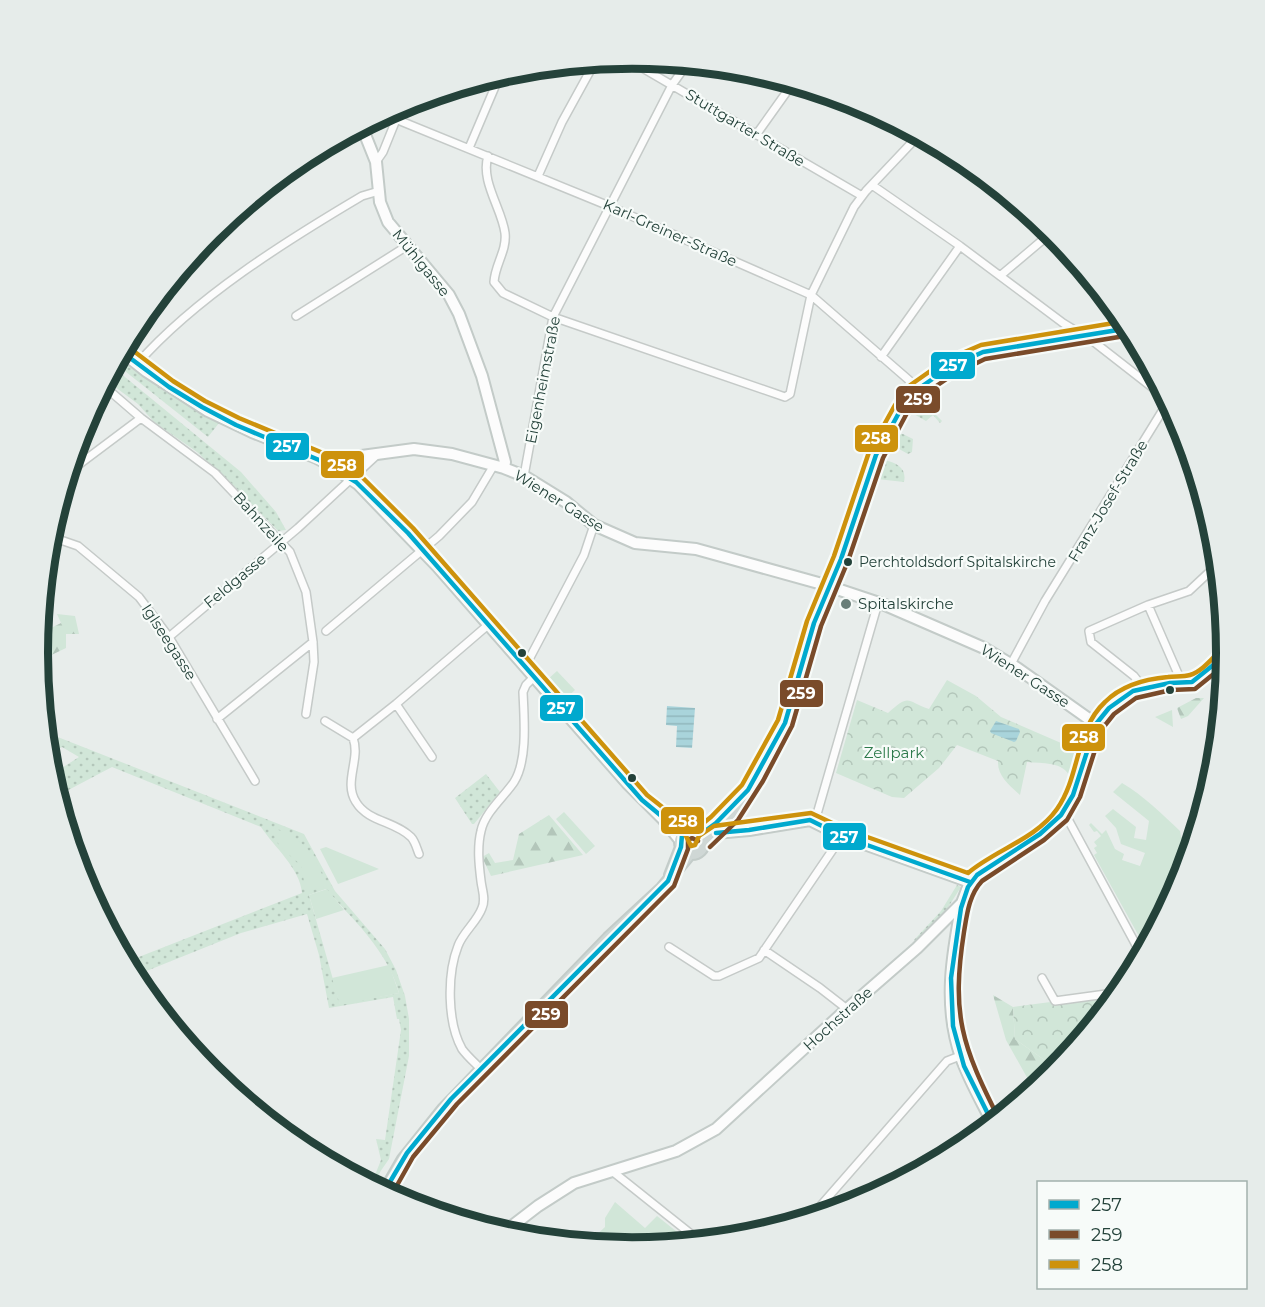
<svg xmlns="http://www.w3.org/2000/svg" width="1265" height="1307" font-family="Montserrat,sans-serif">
  <defs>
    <pattern id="grass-dots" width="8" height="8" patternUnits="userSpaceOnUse" patternTransform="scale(1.5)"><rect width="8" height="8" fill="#d1e6d8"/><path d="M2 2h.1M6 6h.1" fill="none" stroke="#b3c6ba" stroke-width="1.8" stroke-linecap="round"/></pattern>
    <pattern id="forest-firs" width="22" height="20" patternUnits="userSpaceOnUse" patternTransform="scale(1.5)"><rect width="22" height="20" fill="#d1e6d8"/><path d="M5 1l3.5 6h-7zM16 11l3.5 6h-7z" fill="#b3c6ba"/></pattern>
    <pattern id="park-crowns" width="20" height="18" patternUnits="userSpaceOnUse" patternTransform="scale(1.5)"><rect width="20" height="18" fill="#d1e6d8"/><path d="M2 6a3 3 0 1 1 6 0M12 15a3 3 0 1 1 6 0" fill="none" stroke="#b3c6ba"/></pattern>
    <pattern id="water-rules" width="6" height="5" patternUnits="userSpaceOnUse" patternTransform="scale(1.5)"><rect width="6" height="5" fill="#a9d4db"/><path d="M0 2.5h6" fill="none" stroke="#91b7bd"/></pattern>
  </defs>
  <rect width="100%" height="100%" fill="#e8edeb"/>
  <path fill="url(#grass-dots)" fill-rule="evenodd" d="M120 357 163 389 219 423 208 437 116 364Z
    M114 368 241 472 276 512 286 530 278 531 236 488 197 452 154 422 138 404 107 381Z
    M922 401 942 421 940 423 933 415 926 421 912 413Z
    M898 434H903L913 439 912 452 908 454 892 445Z
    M884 460C897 463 907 468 904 482L877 479Z
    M45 732 304 834 335 891 385 949 396 970 405 996 409 1019V1056L389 1159 380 1172 373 1186 371 1185 381 1160 376 1139 385 1140 401 1030 399 1019H397L393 997 329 1008 319 955 307 914 241 933 134 976 126 962 302 893C300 868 274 847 261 827L112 767 57 796 51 775 79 757 62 747 48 755ZM326 889C355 922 387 950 399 993L340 1004 309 895Z
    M486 774 500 792 474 824H472L455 798Z
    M957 885 961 887 945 912 916 943 914 940 941 911Z"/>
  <path fill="url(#forest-firs)" d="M57 614 75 616 79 634H66V648L41 660 38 647 39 634 61 623Z
    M1196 698H1204L1188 716 1181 719 1177 708Z
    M1172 710 1173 727 1155 717Z
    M549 815 583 855 491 876 482 857 489 853 495 863 513 860 519 834Z
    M993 995 1013 1007 1015 1039 1050 1064 1059 1067 1034 1090 1006 1040Z
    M931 1151 938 1162 909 1177 905 1174Z"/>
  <path fill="url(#park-crowns)" d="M947 680 976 696 1001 717 1068 746 1067 750 1080 753 1072 782C1066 761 1047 764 1027 762L1020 795C1010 786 997 776 998 761L957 745 939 768 904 798 892 797 836 773 857 700 888 713C910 693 906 701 929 709Z
    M1120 993 1068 1056 1050 1064 1015 1039 1013 1007Z"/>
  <path fill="#d1e6d8" d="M557 671 575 690 565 699 547 680Z
    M1122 783C1144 796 1162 814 1180 831L1181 837 1185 836 1194 843 1182 882 1146 949 1094 855 1097 853 1094 848 1097 846 1094 842 1101 836 1097 831 1094 832 1089 825 1091 823 1102 834 1106 830 1115 849 1124 854 1122 860 1140 866 1145 853 1121 844 1116 828 1105 816 1113 809 1136 827 1134 838 1146 840 1149 821 1113 792Z
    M564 812 595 846 586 854 556 819Z
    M270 827C304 838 314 853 327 886L306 892 301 865 280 847Z
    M326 847 379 869 338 884 320 849Z
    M327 889 344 910 316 919 309 895Z
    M389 965 399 993 340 1005 332 978Z
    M615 1202 645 1228 657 1216 691 1243 632 1248 572 1243 581 1233 591 1240 605 1227V1218Z"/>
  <path fill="url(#water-rules)" d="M667 706 695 708 692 748 676 747 677 726 666 725Z
    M996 721 1019 729 1020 732 1016 741 1014 742 991 733 990 731Z"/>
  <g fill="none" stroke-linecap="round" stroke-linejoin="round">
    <defs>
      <path id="street" d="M627 59 862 196
        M398 120 609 206 811 295 918 388
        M756 135 793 83
        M469 148 500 75
        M488 156C480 181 502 209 505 233 507 251 495 264 494 282L503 293 553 317 785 397 790 394 811 295 854 207 866 191 919 135
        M376 162 383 152 402 105
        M538 176 562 122 595 62
        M872 185 960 246 1063 323 1094 342 1162 395 1173 409
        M1000 276 1052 232
        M296 316 407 246
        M881 357 960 246
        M137 364C196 297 286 241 362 196L379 191
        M104 386 141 418 215 473 290 552 306 592 313 642 314 662 306 714
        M69 472 141 418
        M524 476 553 317 672 85 687 64
        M49 536 78 546 139 597 169 637 255 781
        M1148 605 1182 683
        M326 631 439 536 472 502 494 465
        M169 637 298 528 378 454
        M1011 664 1045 601 1169 400
        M525 667 584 555 594 525
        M1144 689 1134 676 1091 642 1089 631 1148 605 1189 591 1219 563
        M396 704 432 757
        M217 719 313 642
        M325 721 353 738 396 704 488 625
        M353 738C361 759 343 782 356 802 368 822 395 821 411 837 415 841 417 849 419 854
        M1064 812 1142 956
        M815 821 876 610 877 602
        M669 947 714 976H719L759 958 842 836
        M764 950 820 988 847 1009
        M1042 978 1055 1001 1121 992
        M481 1069C475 1063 467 1056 462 1049 447 1022 447 974 458 946 463 932 477 922 482 908 486 899 482 890 481 881 479 865 477 847 481 831 485 812 504 797 514 782 528 760 524 717 523 692L526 685 534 677
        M612 1171 701 1242
        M809 1219 947 1061 960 1056"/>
      <path id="secondary" d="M362 127 376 162 380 202 388 222 449 295 459 314 482 376 505 462 504 468
        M122 352 146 371 208 411 252 432 317 458 330 465 358 484 437 566 627 783 663 819 680 840
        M330 465 339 459 414 449 452 454 504 468 524 476 566 502 594 525 635 543 696 549 822 584 885 605 984 648 1017 668 1096 724
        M1096 724 1109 708 1133 691 1170 683 1192 682 1227 654
        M666 820 688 831
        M716 833 749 830 810 820 842 836 970 882
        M962 903C952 955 943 1006 961 1057 969 1080 982 1102 993 1124
        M503 1233 538 1206 574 1183 676 1151 716 1129 847 1009 917 948 962 903 970 882 977 875C1005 854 1052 834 1069 804 1076 792 1078 777 1082 764 1087 751 1095 738 1096 724"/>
      <path id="primary" d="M680 842a12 12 0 1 1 24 0a12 12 0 1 1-24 0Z
        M705 841 732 816 756 778 785 723 814 623 841 559 876 455 901 409 915 391 950 367 983 352 1130 328
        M670 875 681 847
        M384 1192 403 1159 443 1109 608 938 661 889 690 854"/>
    </defs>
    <use href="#street" stroke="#c5cac8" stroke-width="10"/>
    <use href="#secondary" stroke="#c3cbc8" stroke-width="14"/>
    <use href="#primary" stroke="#c3ccc9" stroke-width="14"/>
    <use href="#street" stroke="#fcfcfc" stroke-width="7"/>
    <use href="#secondary" stroke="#fcfcfc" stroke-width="10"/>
    <use href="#primary" stroke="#cfd7d5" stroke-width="10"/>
    <defs>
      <path id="bus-1" d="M122 352 169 387 202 407 236 425 319 460 356 482 408 533 642 800 671 824 701 834
        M1096 724 1109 708 1133 691 1170 683 1192 682 1227 654
        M716 833 749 830 810 820 842 836 970 882
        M701 834 716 823 748 790 785 723 814 623 841 559 876 455 901 409 915 391 950 367 983 352 1130 328
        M993 1124 964 1066 953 1026 951 978 961 908 968 887 977 875 1040 834 1061 815 1073 795 1096 724
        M384 1192 407 1153 451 1099 668 881 681 847 682 835 692 830 701 834"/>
      <path id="bus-2" d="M1102 729 1114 714 1136 698 1171 690 1195 689 1226 664
        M710 847 738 820 763 781 792 726 821 626 848 561 883 458 907 413 920 397 954 374 985 359 1131 335
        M999 1119C962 1046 951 1015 964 932 967 914 969 895 982 881L1044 840 1067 820 1080 797 1103 725
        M391 1196 413 1157 457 1104 674 886 688 849V840L692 838 698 841"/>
      <path id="bus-3" d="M127 346 173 381 205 401 239 418 323 453 361 476 413 528 647 795 675 817 687 823 701 825 711 817 742 785 778 720 807 621 834 556 869 452 895 405 909 386 946 360 981 345 1126 321
        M668 814 686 836 691 846 695 845 699 836 714 826 811 813 845 829 968 873C995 850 1036 839 1057 809 1080 777 1075 730 1105 702 1122 685 1145 679 1168 677 1175 676 1183 677 1190 675 1203 671 1213 657 1222 649"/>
    </defs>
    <use href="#bus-1" stroke="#f7fbf9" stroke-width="9"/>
    <use href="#bus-2" stroke="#f7fbf9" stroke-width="9"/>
    <use href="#bus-3" stroke="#f7fbf9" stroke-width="9"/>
    <use href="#bus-1" stroke="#00a9ce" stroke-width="4.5"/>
    <use href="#bus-2" stroke="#7a4b2a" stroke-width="4.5"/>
    <use href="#bus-3" stroke="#cd920c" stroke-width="4.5"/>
  </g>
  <g fill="#24423a" stroke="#f7fbf9" stroke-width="2">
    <circle cx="848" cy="562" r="5"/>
    <circle cx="522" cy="653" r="5"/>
    <circle cx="1170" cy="690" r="5"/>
    <circle cx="632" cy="778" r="5"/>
  </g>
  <circle fill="#697e78" stroke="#f7fbf9" stroke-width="2" cx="846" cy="604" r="6"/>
  <g text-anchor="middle" stroke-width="4.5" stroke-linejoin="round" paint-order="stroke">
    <g font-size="14" fill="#24423a" stroke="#f7fbf9" text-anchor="start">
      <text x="859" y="567">Perchtoldsdorf Spitalskirche</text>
    </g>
    <g font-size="15" fill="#24423a" stroke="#f7fbf9">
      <text transform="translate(745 128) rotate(31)" y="5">Stuttgarter Straße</text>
      <text transform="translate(670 233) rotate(24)" y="5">Karl-Greiner-Straße</text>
      <text transform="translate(421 263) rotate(51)" y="5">Mühlgasse</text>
      <text transform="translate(543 380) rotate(-79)" y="5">Eigenheimstraße</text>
      <text transform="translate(559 501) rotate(32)" y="5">Wiener Gasse</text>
      <text transform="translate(1108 501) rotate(-59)" y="5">Franz-Josef-Straße</text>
      <text transform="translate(261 522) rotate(48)" y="5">Bahnzeile</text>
      <text transform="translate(235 581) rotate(-40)" y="5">Feldgasse</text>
      <text transform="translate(169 642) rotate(57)" y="5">Iglseegasse</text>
      <text transform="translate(1025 676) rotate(33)" y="5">Wiener Gasse</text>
      <text transform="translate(838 1019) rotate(-42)" y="5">Hochstraße</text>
    </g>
    <g font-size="15" fill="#24423a" stroke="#f7fbf9" text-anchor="start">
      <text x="858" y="609">Spitalskirche</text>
    </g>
    <g font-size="15" fill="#2d7a4b" stroke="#f7fbf9">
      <text x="894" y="758">Zellpark</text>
    </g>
  </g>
  <path d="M0 0H1265V1307H0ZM48 653a584 584 0 1 1 1168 0a584 584 0 1 1-1168 0Z" fill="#e6ecea" fill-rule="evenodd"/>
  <path fill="none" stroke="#24423a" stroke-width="8" d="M48 653a584 584 0 1 1 1168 0a584 584 0 1 1-1168 0Z"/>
  <g stroke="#f7fbf9" stroke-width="2">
    <rect x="930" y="351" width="46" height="29" rx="6" fill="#00a9ce"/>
    <rect x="895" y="385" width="46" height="29" rx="6" fill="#7a4b2a"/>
    <rect x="854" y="424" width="45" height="29" rx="6" fill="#cd920c"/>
    <rect x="265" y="432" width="45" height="29" rx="6" fill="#00a9ce"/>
    <rect x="320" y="450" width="45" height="29" rx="6" fill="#cd920c"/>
    <rect x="779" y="679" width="45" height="29" rx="6" fill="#7a4b2a"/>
    <rect x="539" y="694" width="45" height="28" rx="6" fill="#00a9ce"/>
    <rect x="1061" y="723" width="45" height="29" rx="6" fill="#cd920c"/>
    <rect x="660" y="806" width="45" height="29" rx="6" fill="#cd920c"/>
    <rect x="822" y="822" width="45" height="29" rx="6" fill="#00a9ce"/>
    <rect x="524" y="1000" width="45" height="29" rx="6" fill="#7a4b2a"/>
  </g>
  <g font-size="16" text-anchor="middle" font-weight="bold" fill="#fff">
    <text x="953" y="371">257</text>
    <text x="918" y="405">259</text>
    <text x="876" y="444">258</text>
    <text x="287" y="452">257</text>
    <text x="342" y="471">258</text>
    <text x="801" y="699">259</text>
    <text x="561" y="714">257</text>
    <text x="1084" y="743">258</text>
    <text x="683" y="827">258</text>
    <text x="844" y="843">257</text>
    <text x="546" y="1020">259</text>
  </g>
  <rect x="1037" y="1181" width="210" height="108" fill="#f7fbf9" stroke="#a3b1ad" stroke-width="1.5"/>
  <rect x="1049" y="1200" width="30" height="9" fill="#00a9ce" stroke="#a3b1ad" stroke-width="1.5"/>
  <text x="1091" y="1211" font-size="18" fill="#24423a">257</text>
  <rect x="1049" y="1230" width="30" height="9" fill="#7a4b2a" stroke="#a3b1ad" stroke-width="1.5"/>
  <text x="1091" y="1241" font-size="18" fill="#24423a">259</text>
  <rect x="1049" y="1260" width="30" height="9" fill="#cd920c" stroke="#a3b1ad" stroke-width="1.5"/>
  <text x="1091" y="1271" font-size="18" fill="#24423a">258</text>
</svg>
